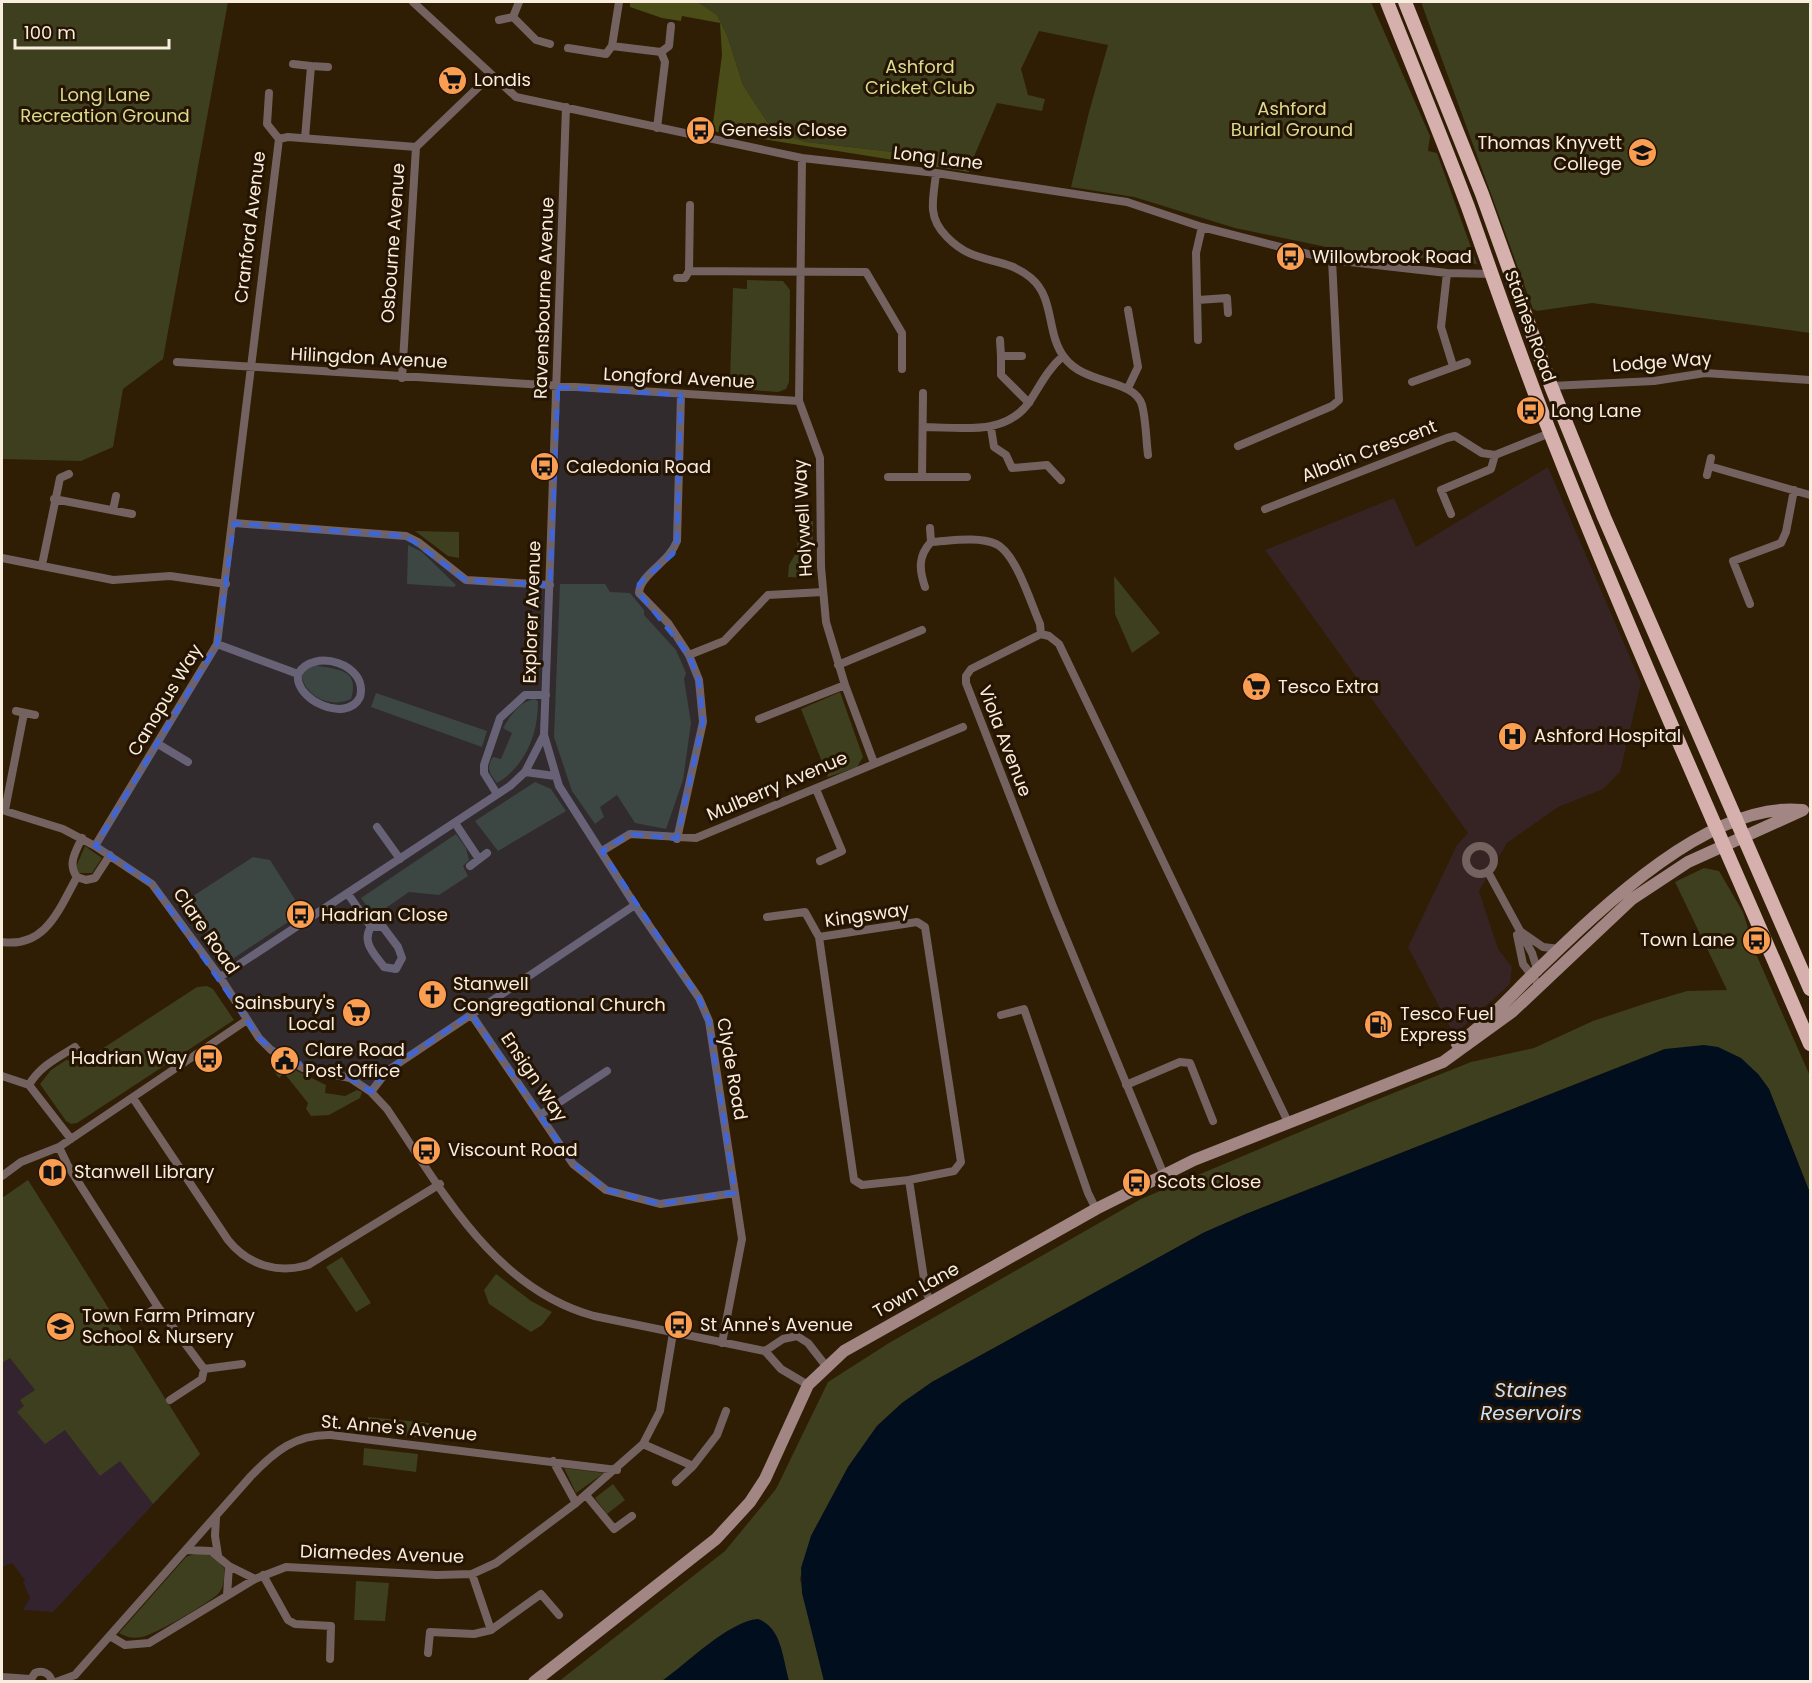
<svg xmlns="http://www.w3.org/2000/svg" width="1812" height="1683" font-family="Poppins,sans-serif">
  <rect width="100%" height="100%" fill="#2f1d04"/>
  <path fill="#32232f" d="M28 1180 200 1454 53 1612 23 1610 30 1598 23 1582 25 1580 12 1563 2 1567V1198Z"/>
  <path fill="#362324" d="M1548 467 1641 683 1620 772 1603 789 1558 807 1507 843 1479 891 1498 949 1512 967 1510 984 1454 1035 1408 947 1457 845 1468 833 1265 550 1394 498 1416 547Z"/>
  <path fill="#3d3f1e" d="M2 2H228L163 359 123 389 113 447 81 461 2 459Z
    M698 2H1371L1430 136 1428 151 1437 153 1477 264 1331 248 1235 228 1134 197 1071 187 1089 112 1108 45 1039 31 1021 69 1028 95 1045 99 1042 111 997 103 972 161 806 142 779 133 770 126 743 85 727 35 717 15Z
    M1421 2H1810V333L1592 303 1537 311 1533 309Z
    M747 280 783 281 790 290 789 382 786 389 778 392 739 389V380H730L733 288 747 289Z
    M798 521H813V578L788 577 789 565 797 551Z
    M415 531 459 532V558L448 556Z
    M408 545 422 552 456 585 454 587 407 584Z
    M1114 576 1160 633 1132 653 1115 614Z
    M560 584H605L610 592 630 593 644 610V615L676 650 686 673 684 679 691 723 683 780 666 829 635 823 617 795 600 807 604 817 595 824 572 791 554 737Z
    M314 665C338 670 360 668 351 699 330 709 304 696 301 673Z
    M840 692 863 757 857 767 828 777 801 709Z
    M376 693 487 731 482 747 371 707Z
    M534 699 538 701C538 735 526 765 497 783 489 773 486 768 493 757L501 759 512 733 503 728C510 716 519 702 534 699Z
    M535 782 551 789 566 811 498 851 475 821Z
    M456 834 466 848 469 860 463 866 468 876 439 895 409 892 374 916 361 898Z
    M85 846 102 858 92 873H78L76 867Z
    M253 857 270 860 303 912 231 960H223L184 902Z
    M1704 868 1719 871 1743 912 1756 954 1810 1076V1193L1769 1089 1758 1074 1665 1049 1246 1214 1203 1233 932 1382 902 1403 877 1426 848 1467 811 1536 800 1579 824 1681H789L777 1637 732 1629 662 1681 558 1682 725 1551 776 1489 828 1382 889 1343 1141 1199 1366 1104 1471 1062 1534 1048 1593 1021 1650 1002 1687 991 1727 990 1675 882Z
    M207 986 213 989 234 1020 77 1123 71 1124 66 1121 40 1084 51 1070 66 1060 82 1062 197 987Z
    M274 1063C284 1063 315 1080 326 1085L325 1093 345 1096 357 1090 362 1092 360 1098 329 1115 311 1116 306 1109 308 1103 284 1073 279 1078 271 1067Z
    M28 1180 200 1454 153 1504 120 1461 100 1476 65 1430 45 1444 17 1412 24 1406 20 1400 35 1390 10 1358 2 1363V1198Z
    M342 1257 371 1303 356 1312 326 1267Z
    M496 1274 531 1301 552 1312 542 1325 531 1332 489 1304 484 1290Z
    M368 1417 429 1423 428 1439 367 1430Z
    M364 1448 418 1454 416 1472 363 1465Z
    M564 1468 604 1473 576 1493Z
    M613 1484 625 1500 607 1514 595 1498Z
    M199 1552 214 1557 224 1568C224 1578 225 1587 217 1595 205 1605 156 1634 142 1637 133 1639 126 1637 119 1633L186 1557Z
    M356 1581 389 1583 385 1621 354 1620Z"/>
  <path fill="#4b4d19" d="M630 2H698L717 15 727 35 743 85 770 126 779 133 806 142 972 161 969 172 712 131 722 55 720 23 682 16 681 21 662 18 630 7Z"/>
  <path fill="#000e1e" d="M1704 1045 1718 1047 1741 1058 1758 1074 1769 1089 1810 1193V1681H824L802 1593 801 1568 811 1536 848 1467 877 1426 902 1403 932 1382 1203 1233 1246 1214 1665 1049Z
    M758 1619C782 1627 783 1660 789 1681H662C686 1664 729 1621 758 1619Z"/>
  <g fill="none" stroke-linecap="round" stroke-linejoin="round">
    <path stroke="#736260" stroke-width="8" d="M413 2 516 97 802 158 936 173 1127 202 1202 227 1332 260 1447 273 1492 274
      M519 2 513 17 536 40 550 44
      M619 2 612 46 661 52 665 62 657 128
      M499 20 513 17
      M568 48 606 54 612 46
      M661 52 669 46 671 26
      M293 64 311 66 305 138
      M311 66 328 67
      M269 93 267 124 279 139
      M566 107 544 735 559 786 635 905 699 998 709 1021 742 1239 722 1343
      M802 158 799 401 820 458 821 567 826 622 845 685 874 763
      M936 173C935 185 932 198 933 210 934 221 940 230 947 237 976 267 1002 254 1031 278 1055 298 1046 333 1064 357 1085 386 1134 378 1142 405 1146 420 1146 439 1148 455
      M689 271 690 205
      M1447 273 1441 327 1453 366
      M677 278H685L689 271 866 272 902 333V369
      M1198 300 1227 298 1228 313
      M1128 310 1138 367 1128 388
      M1000 340 1001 356
      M1198 340 1196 253 1202 227
      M1022 356H1001V375L1029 403
      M177 362 799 401
      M402 378 416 147
      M1412 382 1467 362
      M1551 386 1654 381 1705 373 1810 380
      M923 427C960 427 1006 437 1030 401 1041 384 1048 369 1063 356
      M991 428 994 447 1006 455 1012 468 1047 465 1061 480
      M1238 446 1332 406 1339 400 1332 260
      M1709 466 1810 495
      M1707 475 1711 458
      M888 477H967
      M922 477 923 393
      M54 499 132 514
      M1265 509 1447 438 1455 436 1482 453 1495 455 1550 433
      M113 510 116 496
      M1451 514 1441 490 1491 469 1495 455
      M234 523 406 536 418 542 466 580 550 585
      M930 528 931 542
      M2 558 113 580 170 576 226 584
      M42 565 60 478 69 474
      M925 587C919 569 918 556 931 542 950 541 978 536 996 544 1016 553 1031 604 1040 624L1041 634
      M1750 604 1733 561 1781 543 1786 532 1794 490
      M217 644 298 674C313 647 369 664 360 697 347 724 294 700 298 674
      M689 655 724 641 768 595 823 592
      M838 665 922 630
      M16 711 35 715
      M759 719 845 685
      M158 744 188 762
      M525 772 555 776
      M816 789 842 851 820 861
      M497 794 484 773V765L500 718 525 695H546
      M2 810 63 829 95 846 152 884 220 977 259 1038 271 1050 303 1068 350 1078 371 1092 387 1109C442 1190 493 1288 594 1316L765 1351 781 1369 808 1385
      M5 810 24 713
      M455 823 479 859
      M377 827 400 859
      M82 838C76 851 67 864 77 877L86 880 95 878 110 855
      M677 839 703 722 699 680 689 655 668 623 639 593C640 574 669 563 677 541L681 395
      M1466 860a14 14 0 1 1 28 0a14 14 0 1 1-28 0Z
      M95 846 217 644 279 139 288 137 416 147 490 76
      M602 851 630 834 696 838 963 727
      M470 866 487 853
      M1488 872 1532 953 1538 972
      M348 894 371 927
      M767 917 805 912 819 937
      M371 927H383L398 947 402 958 396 969 384 967C375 955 361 942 371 927Z
      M1520 931 1543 947 1560 949
      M1517 935 1523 964 1539 985
      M2 942C46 948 59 909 77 877
      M220 977 510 786 525 772 544 735
      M471 1014 573 1164 606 1190 660 1204 735 1193
      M1001 1015 1024 1009 1088 1193 1096 1209
      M2 1076 29 1085 71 1139
      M29 1085C39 1067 57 1058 75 1047L80 1054
      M1126 1085 1180 1062 1190 1063 1213 1121
      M371 1092 387 1071 635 905
      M133 1098 228 1240C248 1265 277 1274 308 1265L440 1184
      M540 1115 607 1071
      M59 1147 68 1166 158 1307 204 1369 202 1379 170 1400
      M1164 1175 1054 909 966 683V676L971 669 1041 634 1049 636 1059 644 1288 1122
      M2 1176 21 1162 59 1147 247 1020
      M909 1180 862 1185 854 1180 819 937 917 922 925 927 961 1162 954 1171 909 1180 926 1292 931 1302
      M142 1317 158 1307
      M765 1351 783 1339 797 1336 808 1343 826 1366
      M204 1369 242 1364
      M643 1444 693 1466 717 1435 726 1411
      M553 1461 576 1503
      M676 1482 693 1466
      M586 1495 614 1529 632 1516
      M216 1518 215 1536 218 1555
      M187 1550 211 1551 229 1566 227 1595
      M229 1566 255 1579
      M472 1574 491 1630
      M263 1575 288 1620 295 1624 331 1626 330 1659
      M110 1636 125 1645 149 1643 255 1579 286 1567 437 1575 472 1574 496 1563 576 1503 643 1444 660 1411 673 1333
      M428 1653 430 1632 474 1634 491 1630 541 1594 559 1615
      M2 1677 30 1679
      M29 1682 35 1673C43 1670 50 1673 52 1682
      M56 1682 75 1675 251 1476C275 1451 296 1434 331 1435L617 1470"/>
    <path stroke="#a18683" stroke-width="12" d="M1457 1044C1483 1026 1506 1001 1528 979 1593 916 1706 801 1801 810
      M534 1682 716 1539 750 1502 765 1479 808 1385 844 1351 1096 1209 1194 1160 1443 1062 1512 1012 1632 899 1688 862 1803 810"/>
    <path stroke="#d6b0ac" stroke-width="14" d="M1387 2C1414 70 1442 138 1468 207 1495 283 1521 360 1551 435 1632 641 1723 841 1810 1044
      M1405 2 1482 194 1551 386 1604 517 1810 989"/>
  </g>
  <path fill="#3e66d9" fill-opacity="0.2" stroke="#3e66d9" stroke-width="4.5" stroke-dasharray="12 8" stroke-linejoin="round" d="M558 387 681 395 677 541 673 554 639 584V593L689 655 699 680 703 722 677 839 630 834 602 851 699 998 709 1021 735 1193 660 1204 606 1190 573 1164 471 1014 387 1071 371 1092 350 1078 282 1058 259 1038 152 884 95 846 217 644 234 523 406 536 466 580 550 585Z"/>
  <defs>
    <symbol id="supermarket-disc" viewBox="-11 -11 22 22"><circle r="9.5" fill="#fb9e51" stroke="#251400"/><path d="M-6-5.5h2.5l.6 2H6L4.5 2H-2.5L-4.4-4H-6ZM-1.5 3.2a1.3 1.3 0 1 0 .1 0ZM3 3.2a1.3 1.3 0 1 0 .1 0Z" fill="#111"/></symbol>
    <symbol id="bus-disc" viewBox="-11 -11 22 22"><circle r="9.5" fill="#fb9e51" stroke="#251400"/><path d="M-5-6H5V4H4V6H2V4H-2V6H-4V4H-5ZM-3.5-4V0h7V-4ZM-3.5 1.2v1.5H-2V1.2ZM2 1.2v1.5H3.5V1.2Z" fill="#111"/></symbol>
    <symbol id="school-disc" viewBox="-11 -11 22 22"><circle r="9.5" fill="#fb9e51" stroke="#251400"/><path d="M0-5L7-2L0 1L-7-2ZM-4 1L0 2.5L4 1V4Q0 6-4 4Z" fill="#111"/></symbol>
    <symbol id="hospital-disc" viewBox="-11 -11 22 22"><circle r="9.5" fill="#fb9e51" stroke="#251400"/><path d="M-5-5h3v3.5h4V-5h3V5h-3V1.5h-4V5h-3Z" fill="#111"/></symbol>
    <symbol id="church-disc" viewBox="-11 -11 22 22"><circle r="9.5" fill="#fb9e51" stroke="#251400"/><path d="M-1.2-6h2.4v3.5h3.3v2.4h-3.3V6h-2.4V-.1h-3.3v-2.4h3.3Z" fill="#111"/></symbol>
    <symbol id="fuel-disc" viewBox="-11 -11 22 22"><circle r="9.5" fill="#fb9e51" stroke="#251400"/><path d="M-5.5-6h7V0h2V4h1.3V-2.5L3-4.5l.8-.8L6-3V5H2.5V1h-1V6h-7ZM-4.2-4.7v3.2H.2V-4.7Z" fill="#111"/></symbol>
    <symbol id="civic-disc" viewBox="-11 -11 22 22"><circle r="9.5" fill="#fb9e51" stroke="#251400"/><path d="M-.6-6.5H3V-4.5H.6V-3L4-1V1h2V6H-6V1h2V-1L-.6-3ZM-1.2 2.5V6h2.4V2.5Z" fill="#111"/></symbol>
    <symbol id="library-disc" viewBox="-11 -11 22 22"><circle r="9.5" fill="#fb9e51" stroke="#251400"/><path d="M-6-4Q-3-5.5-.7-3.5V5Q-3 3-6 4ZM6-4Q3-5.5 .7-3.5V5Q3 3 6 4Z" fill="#111"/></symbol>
  </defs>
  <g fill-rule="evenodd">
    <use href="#supermarket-disc" x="436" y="64" width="33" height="33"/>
    <use href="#bus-disc" x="684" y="114" width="33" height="33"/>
    <use href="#school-disc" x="1626" y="136" width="33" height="33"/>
    <use href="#bus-disc" x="1274" y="240" width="33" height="33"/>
    <use href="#bus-disc" x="1514" y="394" width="33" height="33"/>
    <use href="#bus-disc" x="528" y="450" width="33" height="33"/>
    <use href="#supermarket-disc" x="1240" y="670" width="33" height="33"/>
    <use href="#hospital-disc" x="1496" y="720" width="33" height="33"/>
    <use href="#bus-disc" x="284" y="898" width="33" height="33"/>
    <use href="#bus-disc" x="1740" y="924" width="33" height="33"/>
    <use href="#church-disc" x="416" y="978" width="33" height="33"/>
    <use href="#supermarket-disc" x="340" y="996" width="33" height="33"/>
    <use href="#fuel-disc" x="1362" y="1008" width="33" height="33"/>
    <use href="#bus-disc" x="192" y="1042" width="33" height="33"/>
    <use href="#civic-disc" x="268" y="1044" width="33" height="33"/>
    <use href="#bus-disc" x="410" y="1134" width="33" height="33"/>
    <use href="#library-disc" x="36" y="1156" width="33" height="33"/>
    <use href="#bus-disc" x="1120" y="1166" width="33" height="33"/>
    <use href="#bus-disc" x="662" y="1308" width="33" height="33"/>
    <use href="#school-disc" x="44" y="1310" width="33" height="33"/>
  </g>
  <g text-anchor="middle" stroke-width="6" stroke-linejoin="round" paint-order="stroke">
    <g font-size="18" fill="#d7dd8c" stroke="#251400">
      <text x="920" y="73">Ashford<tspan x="920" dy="21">Cricket Club</tspan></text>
      <text x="105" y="101">Long Lane<tspan x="105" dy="21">Recreation Ground</tspan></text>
      <text x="1292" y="115">Ashford<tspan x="1292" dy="21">Burial Ground</tspan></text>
    </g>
    <g font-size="18" fill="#f9edde" stroke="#251400" text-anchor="start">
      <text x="474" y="86">Londis</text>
      <text x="721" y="136">Genesis Close</text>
      <text x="1622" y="149" text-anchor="end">Thomas Knyvett<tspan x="1622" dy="21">College</tspan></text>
      <text x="1312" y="263">Willowbrook Road</text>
      <text x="1551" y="417">Long Lane</text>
      <text x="566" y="473">Caledonia Road</text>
      <text x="1278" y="693">Tesco Extra</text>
      <text x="1534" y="742">Ashford Hospital</text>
      <text x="321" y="921">Hadrian Close</text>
      <text x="1735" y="946" text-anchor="end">Town Lane</text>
      <text x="453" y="990">Stanwell<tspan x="453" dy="21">Congregational Church</tspan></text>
      <text x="335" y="1009" text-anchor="end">Sainsbury's<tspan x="335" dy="21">Local</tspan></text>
      <text x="1400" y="1020">Tesco Fuel<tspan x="1400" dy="21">Express</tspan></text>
      <text x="305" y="1056">Clare Road<tspan x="305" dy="21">Post Office</tspan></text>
      <text x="187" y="1064" text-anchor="end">Hadrian Way</text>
      <text x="448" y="1156">Viscount Road</text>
      <text x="74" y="1178">Stanwell Library</text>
      <text x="1157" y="1188">Scots Close</text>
      <text x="82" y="1322">Town Farm Primary<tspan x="82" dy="21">School &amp; Nursery</tspan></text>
      <text x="700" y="1331">St Anne's Avenue</text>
    </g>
    <g font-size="18" fill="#f9edde" stroke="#251400">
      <text transform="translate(938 158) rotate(7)" y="6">Long Lane</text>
      <text transform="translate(250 227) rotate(-83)" y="6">Cranford Avenue</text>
      <text transform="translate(393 243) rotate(-86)" y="6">Osbourne Avenue</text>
      <text transform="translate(544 298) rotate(-88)" y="6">Ravensbourne Avenue</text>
      <text transform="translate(1530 326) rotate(70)" y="6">Staines Road</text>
      <text transform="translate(369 358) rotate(3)" y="6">Hilingdon Avenue</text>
      <text transform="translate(1662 362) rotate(-4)" y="6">Lodge Way</text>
      <text transform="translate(679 378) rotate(3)" y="6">Longford Avenue</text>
      <text transform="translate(1369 451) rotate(-21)" y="6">Albain Crescent</text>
      <text transform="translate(803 518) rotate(-93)" y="6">Holywell Way</text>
      <text transform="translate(532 612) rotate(-88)" y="6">Explorer Avenue</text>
      <text transform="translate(165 700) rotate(-59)" y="6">Canopus Way</text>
      <text transform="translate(1005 741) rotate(69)" y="6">Viola Avenue</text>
      <text transform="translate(777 786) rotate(-23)" y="6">Mulberry Avenue</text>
      <text transform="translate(867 915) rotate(-8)" y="6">Kingsway</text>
      <text transform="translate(206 931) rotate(55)" y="6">Clare Road</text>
      <text transform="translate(732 1069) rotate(80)" y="6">Clyde Road</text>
      <text transform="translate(534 1077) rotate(56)" y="6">Ensign Way</text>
      <text transform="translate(916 1290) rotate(-29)" y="6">Town Lane</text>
      <text transform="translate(399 1428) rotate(5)" y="6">St. Anne's Avenue</text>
      <text transform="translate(382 1554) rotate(2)" y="6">Diamedes Avenue</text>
    </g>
    <g font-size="20" font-style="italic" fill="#c8e1f8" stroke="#251400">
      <text x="1531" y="1397">Staines<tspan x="1531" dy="23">Reservoirs</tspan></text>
    </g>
  </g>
  <rect width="1812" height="1683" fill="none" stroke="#f9edde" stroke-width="6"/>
  <path d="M15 39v9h154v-9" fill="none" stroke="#f9edde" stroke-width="3"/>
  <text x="24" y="39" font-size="18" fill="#f9edde" stroke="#251400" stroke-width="4.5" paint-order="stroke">100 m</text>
</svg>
